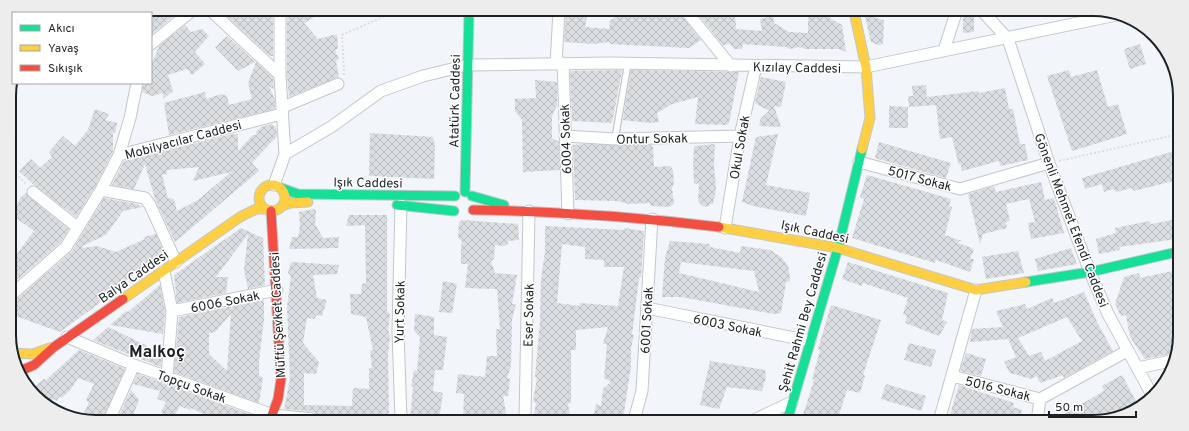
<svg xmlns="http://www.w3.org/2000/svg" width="1189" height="431" font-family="Overpass,sans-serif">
  <defs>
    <pattern id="building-cross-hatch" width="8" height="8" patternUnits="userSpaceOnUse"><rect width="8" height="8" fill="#dadee1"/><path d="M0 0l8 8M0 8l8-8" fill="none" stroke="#bbbec1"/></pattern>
  </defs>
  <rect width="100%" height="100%" fill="#f2f6fb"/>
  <path fill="url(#building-cross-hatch)" fill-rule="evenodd" d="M151 9H155L158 14 164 9H182L152 34Z
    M220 10H273V56H270Z
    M287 10H313V18L304 23 318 39 337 34 338 47 335 51 339 58 336 61 339 77 289 97 287 75Z
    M566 11H588L585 27 609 29 610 21 624 11 680 12 682 16 701 40 689 48 610 44V42L593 44 564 42Z
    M696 12H735L736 29 762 31 760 19 773 16 774 23 789 32 808 33V12H830V18L842 25 846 52 839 49H805L800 47 790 49 785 47 743 44 742 49H734L730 44 723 45Z
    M864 12H870L869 16 884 20 883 44 878 45 871 42Z
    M963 15 974 16V32L963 33Z
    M185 25 191 32 202 29 209 36 195 52 205 64 192 75 187 69 168 75 173 91 163 99V93L152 96 142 92 144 83H151V66L159 46Z
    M227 36 255 62 238 71 215 47Z
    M1140 44 1146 64 1130 69 1124 49Z
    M256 62 273 78 274 89 269 86 275 100V109L169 135 164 103 205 92 206 99 221 94 227 96 229 105 252 99 248 83Z
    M622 70 612 123 572 121 570 71Z
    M631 70 739 72 729 123 727 125 695 124 698 97 672 104 657 113 659 122 650 123 623 120Z
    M1069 70 1071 77 1097 70 1108 107 1118 104 1127 134 1072 151 1047 76Z
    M761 77 786 82 781 107 774 106 781 127 759 126 761 118 769 111 755 103Z
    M535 80 557 82V105L552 116V138L559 142 560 170 523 172 522 120 515 111V99L536 98Z
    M926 85 927 97 979 91V93L1005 88 1009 109H1013L1020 144H1025L1028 160 1000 166 999 161 962 171 960 162 959 166 952 137 940 139 936 105 909 107 908 96H913L912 86Z
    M889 106 908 107V128H889Z
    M95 109 109 114 105 120 117 123 115 133H113V151L95 187 76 217 34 185 19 171 31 159 40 168 52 157 49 152 63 136 75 146 88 130Z
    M272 124 276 128 277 136 252 163 259 171 175 242 155 199 145 164 134 189 112 185 124 161 232 134H238V151L253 135H257L256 132 261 127ZM199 167 193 181 231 172 198 200 177 211 174 199 168 198 162 175 167 174V170Z
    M370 133 433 137 435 146 434 179 369 176Z
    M778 134 766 185 810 193 806 216 753 206 742 202 756 137Z
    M879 142 951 163 946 178 875 158Z
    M586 144 651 145 653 148 654 167 670 166 673 170 674 183 672 188 674 204 669 207 652 206 649 203 629 204 617 201 575 200 573 145Z
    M715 144 714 163 716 190 713 204H710L708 207 702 206 698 201 699 184 694 183 693 163 694 146Z
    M1178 150V180L1133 191 1132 188 1116 192 1114 189 1104 192 1102 184 1085 189 1082 178Z
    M867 175 951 199 949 206 952 207 945 235 962 241 956 242 974 249 970 259H974L970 272 936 260 935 263 852 238 864 199 860 197Z
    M1041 182 1045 200 1054 198 1064 233 1031 239 1028 223 1035 222 1029 199 1006 204 1010 221 1006 222 1007 228 983 234 980 244 968 194 994 186 996 192Z
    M26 193 29 197 69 229 61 242 10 286V263L34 231 12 215 21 197Z
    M104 198 137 204 143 207 123 211 106 235 82 246 83 248 97 246 116 252 145 239 144 237 156 234 164 252 135 274V273L93 308 60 332 10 314V303L15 301 72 251Z
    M314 209 316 210 315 224 323 238 339 237 338 248 289 249 292 237H298L300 226 299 212Z
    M349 215H387V311L390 314 388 330 390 336 388 355 389 412 387 417 374 415 371 418 364 415 354 417 347 415 320 416 315 412 284 409 290 379 287 307 291 276 288 273 291 262 339 265 337 274 313 275 317 298 327 300 322 316 316 315 315 319 307 318 303 343 319 362 316 374 304 373V405L352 406 353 388 369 389V368H372L370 350H373L366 317 351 314 350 294H361L362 284 366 283 365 225 346 226Z
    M1177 219V239L1119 247 1120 250 1099 254 1096 239 1116 233 1115 228 1149 221 1151 224Z
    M462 220 518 224 519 240 508 241V244L504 246 495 245 494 259 491 261 495 273 517 275 512 304H516L512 320 511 366 507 378 510 379 508 396H503L507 419H463L464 394 456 393 458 374 485 377 487 356H497L496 329H500L497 289 465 288 468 264H461V246L462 242 458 237 459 222Z
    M545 226 624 230V228L644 231 641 277 639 278 632 335H634L631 348V366L623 420H593L596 404 601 406 603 389 611 382 604 378 607 344H603L608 327 576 330V350H571V402L568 404 570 416 569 420 533 419 536 404 533 400 537 379 535 376 540 322 541 279 545 252ZM562 244 585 247V259L604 260V267H624L618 306 580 303V306L557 303Z
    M241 228 263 238 265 285 248 289 244 270 248 234 216 277H228L226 293 177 303 174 275Z
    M670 241 709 244 710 247 740 253 741 246 770 250 781 257 788 266 790 277V281L786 282 781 313 774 314 681 297H662L665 258ZM681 262 754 271 759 292 679 273Z
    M1071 248 1077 264 1038 271 1035 259Z
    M1018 251 1024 273 986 279 982 257Z
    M848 262 948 293 942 320 947 322 939 336 905 323 907 316 903 314 908 298 863 283 862 286 842 279Z
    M1177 270 1176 353 1145 359 1130 337 1126 315 1121 316 1115 304 1124 277 1139 273 1140 278Z
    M443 281 457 284 452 313 439 312Z
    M160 285 165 311 163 334 110 325 126 311 128 312Z
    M1084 292 1098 324 1113 351 1064 378 1063 375 1040 383 1037 376 1031 379 1010 373 1004 362 1016 357 1008 339 970 342 972 329 1003 327 996 311 1025 304 1027 309 1052 298 1054 303ZM1067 317 1082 341 1045 361 1041 352 1029 356 1018 338Z
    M264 300V319L259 361V375L263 378 259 403 174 372 179 317ZM231 314 227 371 209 354V333L215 332Z
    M831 305 881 320 863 375 865 376 860 393 847 390 837 421H801L814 380 812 379 820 350 818 349Z
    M415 314 434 317V335L447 337 443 370H435L433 391 443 393 439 419H410L413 387H411L414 370 417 371 420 338 414 330Z
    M108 327 162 353 161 367 93 340Z
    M909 343 936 350 931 367 904 360Z
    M79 350 125 369 103 418H82L89 402 86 400 94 384 78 378 71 389 62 398 60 396 57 401 54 399 49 403 31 393 27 384 35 386 44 379 46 380Z
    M966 353 986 359 981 376 960 371Z
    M710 361 765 370 766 377 762 391 727 387 719 409 700 405Z
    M138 374 249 414 243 418H212L191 408 190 410 180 406 173 418H168L161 412 166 402 157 399 160 391 133 384Z
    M1122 375 1139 407 1099 422H1051L1104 391 1102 386Z
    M886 384 926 396 921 411 881 399Z
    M959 385 1014 403 1013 407 1022 410 1019 421H948Z
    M131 390 139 400 132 418H118Z"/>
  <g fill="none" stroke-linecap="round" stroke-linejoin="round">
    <defs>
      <path id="lane" d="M615 139 628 63"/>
      <path id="street" d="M110 9 113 13
        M209 9 280 75
        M687 12 731 66
        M984 13 1008 39 1049 163 1090 272 1108 314 1152 395
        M151 44 194 9
        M944 50 956 13
        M563 63 568 214
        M556 64 559 11
        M283 107 338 84
        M565 136 615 139 740 136
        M285 154 331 127 381 91 423 76 468 65 611 63 866 67 1121 14
        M119 155 282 114
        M859 162 960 189 1049 163
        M274 185 285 154 280 75V10
        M101 190 145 198 150 205 176 262
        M33 192 77 227
        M725 228 740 136 756 66
        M164 271 172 311 167 377
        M10 296 66 247 101 190 119 155 130 118 137 83
        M647 308 810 341
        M172 311 277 290
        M67 337 134 365 273 415 314 419
        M1138 368 1175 360
        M952 376 1040 399 1127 351
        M110 418 134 365
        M401 419 398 331 401 205
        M525 419 529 211
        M634 420 642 391 652 219
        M754 420 792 402
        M939 421 976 290
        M1037 422 1040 399"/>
      <path id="fast" d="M281 188 298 194 455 196
        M465 192 469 11
        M472 196 504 205
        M397 205 454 211
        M1026 282 1090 272 1177 252
        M787 421 838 248 862 149"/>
      <path id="slow" d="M854 12 866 67 870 118 862 149
        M259 198a13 13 0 1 1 26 0a13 13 0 1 1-26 0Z
        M282 206 290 203 308 202
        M719 227 838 248 976 290 1026 282
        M123 299 240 217 256 209H264
        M11 353 33 354 50 348"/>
      <path id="jam" d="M473 210C555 211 637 217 719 227
        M271 211 281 379 278 399 271 418
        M20 371 34 365 54 347 123 299"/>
    </defs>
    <use href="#lane" stroke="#c3c7cb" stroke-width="8"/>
    <use href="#street" stroke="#c3c7cb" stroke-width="13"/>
    <use href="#fast" stroke="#c3c7cb" stroke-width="11"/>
    <use href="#slow" stroke="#c3c7cb" stroke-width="11"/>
    <use href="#jam" stroke="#c3c7cb" stroke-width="11"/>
    <path stroke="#dddddf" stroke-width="2" stroke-dasharray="2 2" stroke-linecap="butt" d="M344 75 342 35 399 10
      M1059 161 1179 134
      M10 168 26 184"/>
    <use href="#lane" stroke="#fdfefe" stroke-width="5.5"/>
    <use href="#street" stroke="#fdfefe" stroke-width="11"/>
    <use href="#fast" stroke="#16e098" stroke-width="9"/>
    <use href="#slow" stroke="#ffcf43" stroke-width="9"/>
    <use href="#jam" stroke="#f24e42" stroke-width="9"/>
  </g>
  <g text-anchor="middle" stroke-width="3" stroke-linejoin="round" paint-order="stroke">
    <g font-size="13" fill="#1d2124" stroke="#fff">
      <text transform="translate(797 67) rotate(1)" y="5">Kızılay Caddesi</text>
      <text transform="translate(454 101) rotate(-89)" y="5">Atatürk Caddesi</text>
      <text transform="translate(652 138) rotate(-1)" y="5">Ontur Sokak</text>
      <text transform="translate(183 139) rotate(-15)" y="5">Mobilyacılar Caddesi</text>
      <text transform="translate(565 139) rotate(-92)" y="5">6004 Sokak</text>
      <text transform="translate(739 147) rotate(-80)" y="5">Okul Sokak</text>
      <text transform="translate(920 178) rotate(15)" y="5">5017 Sokak</text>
      <text transform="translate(368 182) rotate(1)" y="5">Işık Caddesi</text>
      <text transform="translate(1072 220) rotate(69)" y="5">Gönenli Mehmet Efendi Caddesi</text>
      <text transform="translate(815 231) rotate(12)" y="5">Işık Caddesi</text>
      <text transform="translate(133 276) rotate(-35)" y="5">Balya Caddesi</text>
      <text transform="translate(225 301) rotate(-11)" y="5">6006 Sokak</text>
      <text transform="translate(399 312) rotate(-89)" y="5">Yurt Sokak</text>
      <text transform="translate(277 315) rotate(-93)" y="5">Müftü Şevket Caddesi</text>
      <text transform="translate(528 315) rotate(-89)" y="5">Eser Sokak</text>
      <text transform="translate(646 320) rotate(-87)" y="5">6001 Sokak</text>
      <text transform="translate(802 322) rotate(-74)" y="5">Şehit Rahmi Bey Caddesi</text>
      <text transform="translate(728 325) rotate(12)" y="5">6003 Sokak</text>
      <text transform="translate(192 386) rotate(20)" y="5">Topçu Sokak</text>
      <text transform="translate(998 388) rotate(14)" y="5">5016 Sokak</text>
    </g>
    <g font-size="17" font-weight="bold" fill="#1d2124" stroke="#fff">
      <text x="157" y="357">Malkoç</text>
    </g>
  </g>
  <path d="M0 0H1189V431H0ZM96 16H1093A80 80 0 0 1 1173 96V335A80 80 0 0 1 1093 415H96A80 80 0 0 1 16 335V96A80 80 0 0 1 96 16Z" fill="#ededed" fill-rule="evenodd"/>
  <path fill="none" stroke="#1d2124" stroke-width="2" d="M96 16H1093A80 80 0 0 1 1173 96V335A80 80 0 0 1 1093 415H96A80 80 0 0 1 16 335V96A80 80 0 0 1 96 16Z"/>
  <rect x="12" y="12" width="140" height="72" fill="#ffffff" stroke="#a5a6a7"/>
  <rect x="20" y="25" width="20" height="6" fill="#16e098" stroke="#a5a6a7"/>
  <text x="48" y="32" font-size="12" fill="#1d2124">Akıcı</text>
  <rect x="20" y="45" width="20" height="6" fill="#ffcf43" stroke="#a5a6a7"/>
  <text x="48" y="52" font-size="12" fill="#1d2124">Yavaş</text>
  <rect x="20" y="65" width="20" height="6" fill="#f24e42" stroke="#a5a6a7"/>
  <text x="48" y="72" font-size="12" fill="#1d2124">Sıkışık</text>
  <path d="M1049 411v6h87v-6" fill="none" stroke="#1d2124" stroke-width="2"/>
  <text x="1055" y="411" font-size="12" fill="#1d2124" stroke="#ffffff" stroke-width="3" paint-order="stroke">50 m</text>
</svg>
